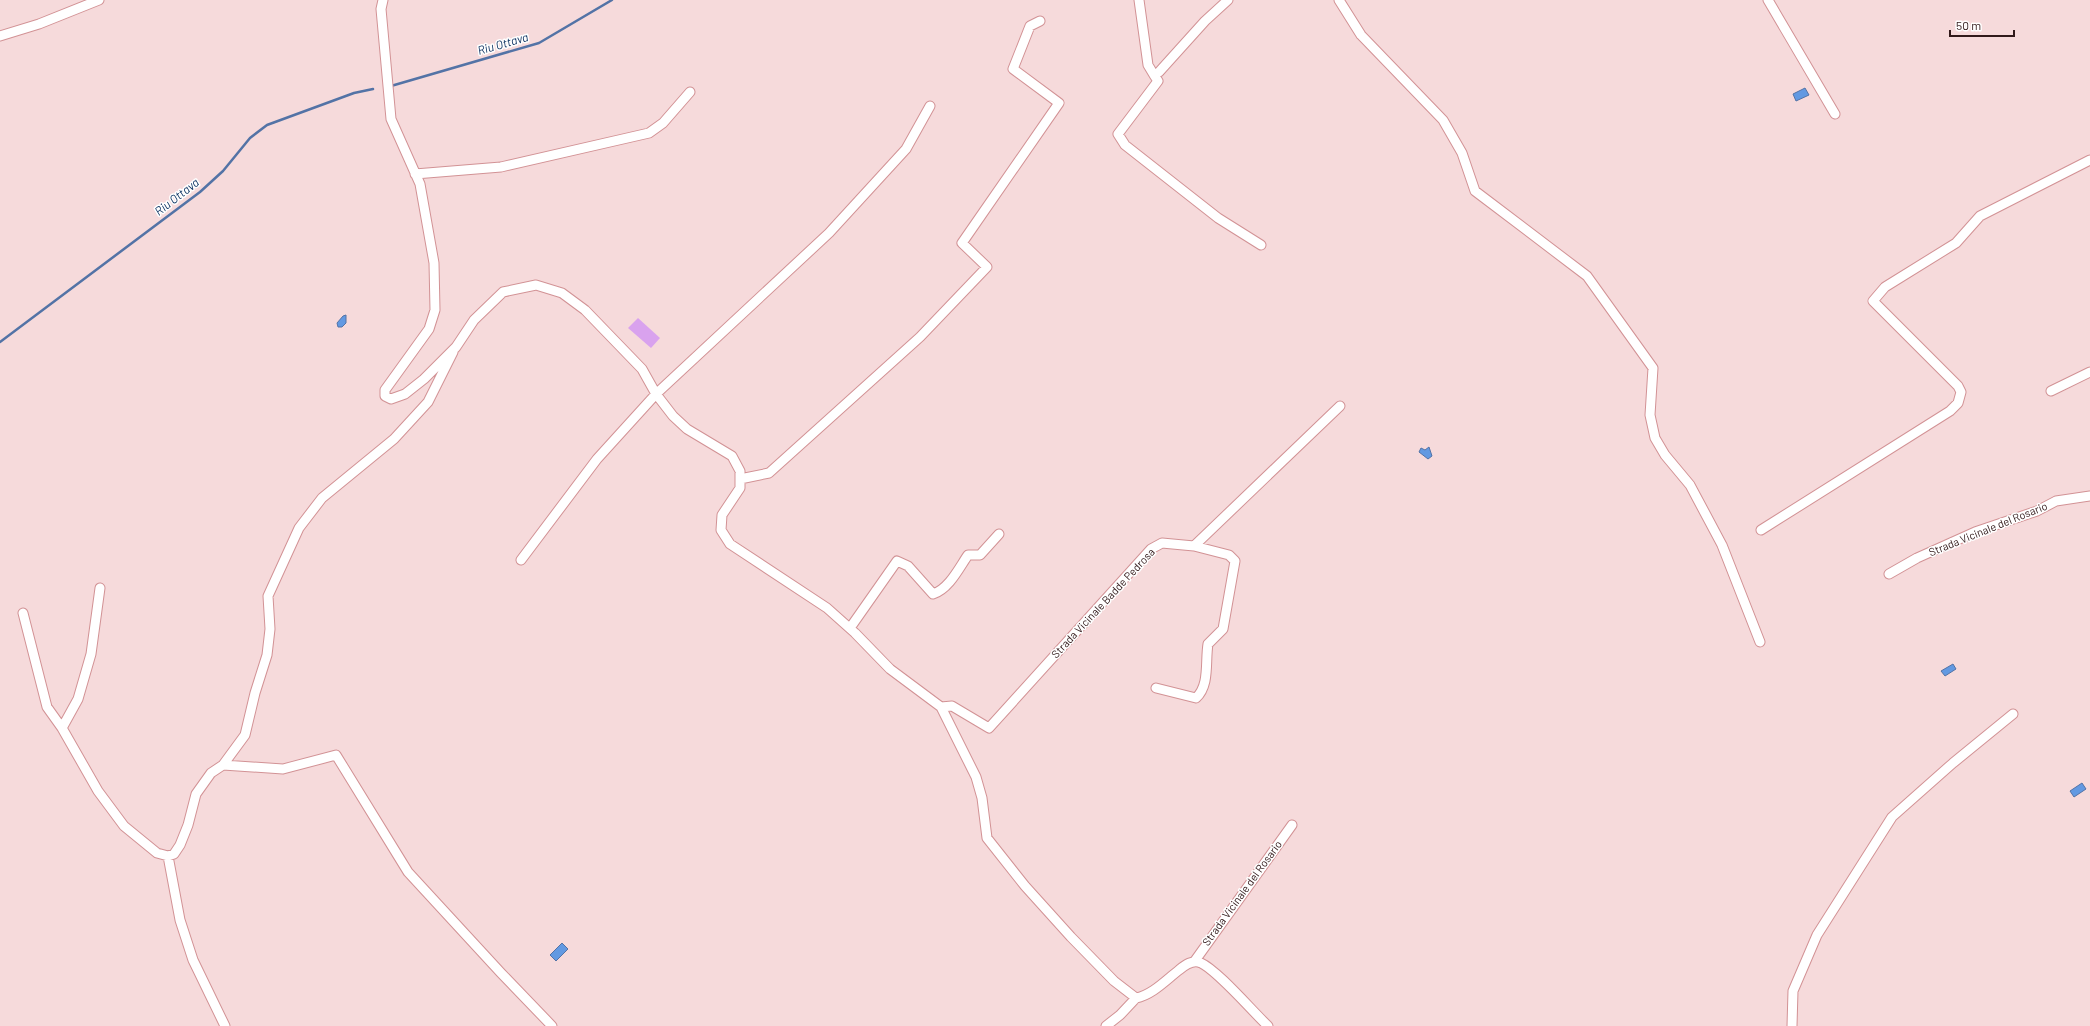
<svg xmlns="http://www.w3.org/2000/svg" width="2090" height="1026" font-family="Barlow,sans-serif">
  <rect width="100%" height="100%" fill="#f6dadb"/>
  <path fill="#d9a2ee" d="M638 318 660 338 651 348 628 328Z"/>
  <path fill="#6299e2" stroke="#5373a6" d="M1805 88 1809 95 1796 101 1793 94Z
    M346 315V323L342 327H338L337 323 343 316Z
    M1429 447 1432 456 1428 459 1419 452 1421 448 1425 450Z
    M1953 664 1956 669 1945 676 1941 671Z
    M2082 783 2086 789 2074 797 2070 791Z
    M562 943 568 949 556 961 550 955Z"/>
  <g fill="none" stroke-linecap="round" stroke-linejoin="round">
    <path stroke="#5373a6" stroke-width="2.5" d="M391 86 539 43 612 0
      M0 342 200 192 223 171 250 138 267 125 354 93 373 89"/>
    <defs>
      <path id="minor" d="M383 0 381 9 391 119 420 184 434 263 435 310 429 329 385 390V396L391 399 405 394 424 379 456 347 474 320 503 292 536 285 562 293 585 310 642 369 656 394 673 416 687 429 732 456 740 471V488L722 515 721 530 730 544 827 608 855 633 890 669 941 707 976 777 982 798 987 838 1025 886 1071 937 1114 981 1136 998C1152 995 1166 980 1179 970 1185 965 1193 959 1201 963 1217 970 1253 1012 1268 1026
        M1139 0 1148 65 1154 75 1159 72 1205 21 1228 0
        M1339 0 1361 35 1443 120 1462 153 1475 191 1587 276 1653 368 1650 415 1655 438 1665 455 1690 485 1722 545 1760 642
        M1768 0 1835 114
        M0 36 39 24 99 0
        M1154 75 1158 81 1118 134 1125 145 1218 218 1261 245
        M415 174 501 167 649 133 663 123 690 92
        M2051 391 2090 372
        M740 479 769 473 920 337 987 267 962 243 1059 103 1013 69 1030 26 1040 21
        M1761 530 1950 411 1958 403 1961 392 1958 386 1873 301 1885 287 1956 243 1980 216 2090 160
        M521 560 597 459 656 394 829 233 906 149 930 106
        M1889 574 1917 558 1975 532 2037 511 2056 501 2090 496
        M23 613 47 707 62 728 98 791 124 826 157 853 168 856 174 854 180 845 188 825 196 794 211 773 223 765 245 735 255 693 267 655 270 629 268 596 299 528 322 498 394 439 428 402 453 352
        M850 628 897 561 908 566 933 594C949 589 959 568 968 555H980L999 534
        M1156 688 1196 698C1210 685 1205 662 1208 644L1223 629 1235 561 1229 555 1194 546
        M941 707 952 706 989 728 1151 549 1162 543 1194 546 1340 406
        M62 728 78 699 91 654 100 588
        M223 765 283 769 336 755 408 872 501 973 552 1026
        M168 856 180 920 193 960 225 1026
        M1194 962 1292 825
        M1106 1026 1120 1015 1136 998
        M1792 1026 1793 991 1817 935 1892 817 1953 763 2013 714"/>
    </defs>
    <use href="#minor" stroke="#d29295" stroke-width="11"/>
    <use href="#minor" stroke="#fff" stroke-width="9"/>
  </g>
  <g text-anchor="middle" stroke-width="3" stroke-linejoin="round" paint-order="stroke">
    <g font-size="11" fill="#31191a" stroke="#fff">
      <text transform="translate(1988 529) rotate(-22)" y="4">Strada Vicinale del Rosario</text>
      <text transform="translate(1103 603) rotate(-47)" y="4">Strada Vicinale Badde Pedrosa</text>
      <text transform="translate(1242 893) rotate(-54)" y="4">Strada Vicinale del Rosario</text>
    </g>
    <g font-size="12" font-style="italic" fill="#113665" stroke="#fff">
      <text transform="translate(503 44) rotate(-16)" y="4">Riu Ottava</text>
      <text transform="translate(177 197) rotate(-38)" y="4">Riu Ottava</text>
    </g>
  </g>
  <path d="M1950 30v6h64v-6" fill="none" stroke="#31191a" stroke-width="2"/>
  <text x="1956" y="30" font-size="12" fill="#31191a" stroke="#ffffff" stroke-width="3" paint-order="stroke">50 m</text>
</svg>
